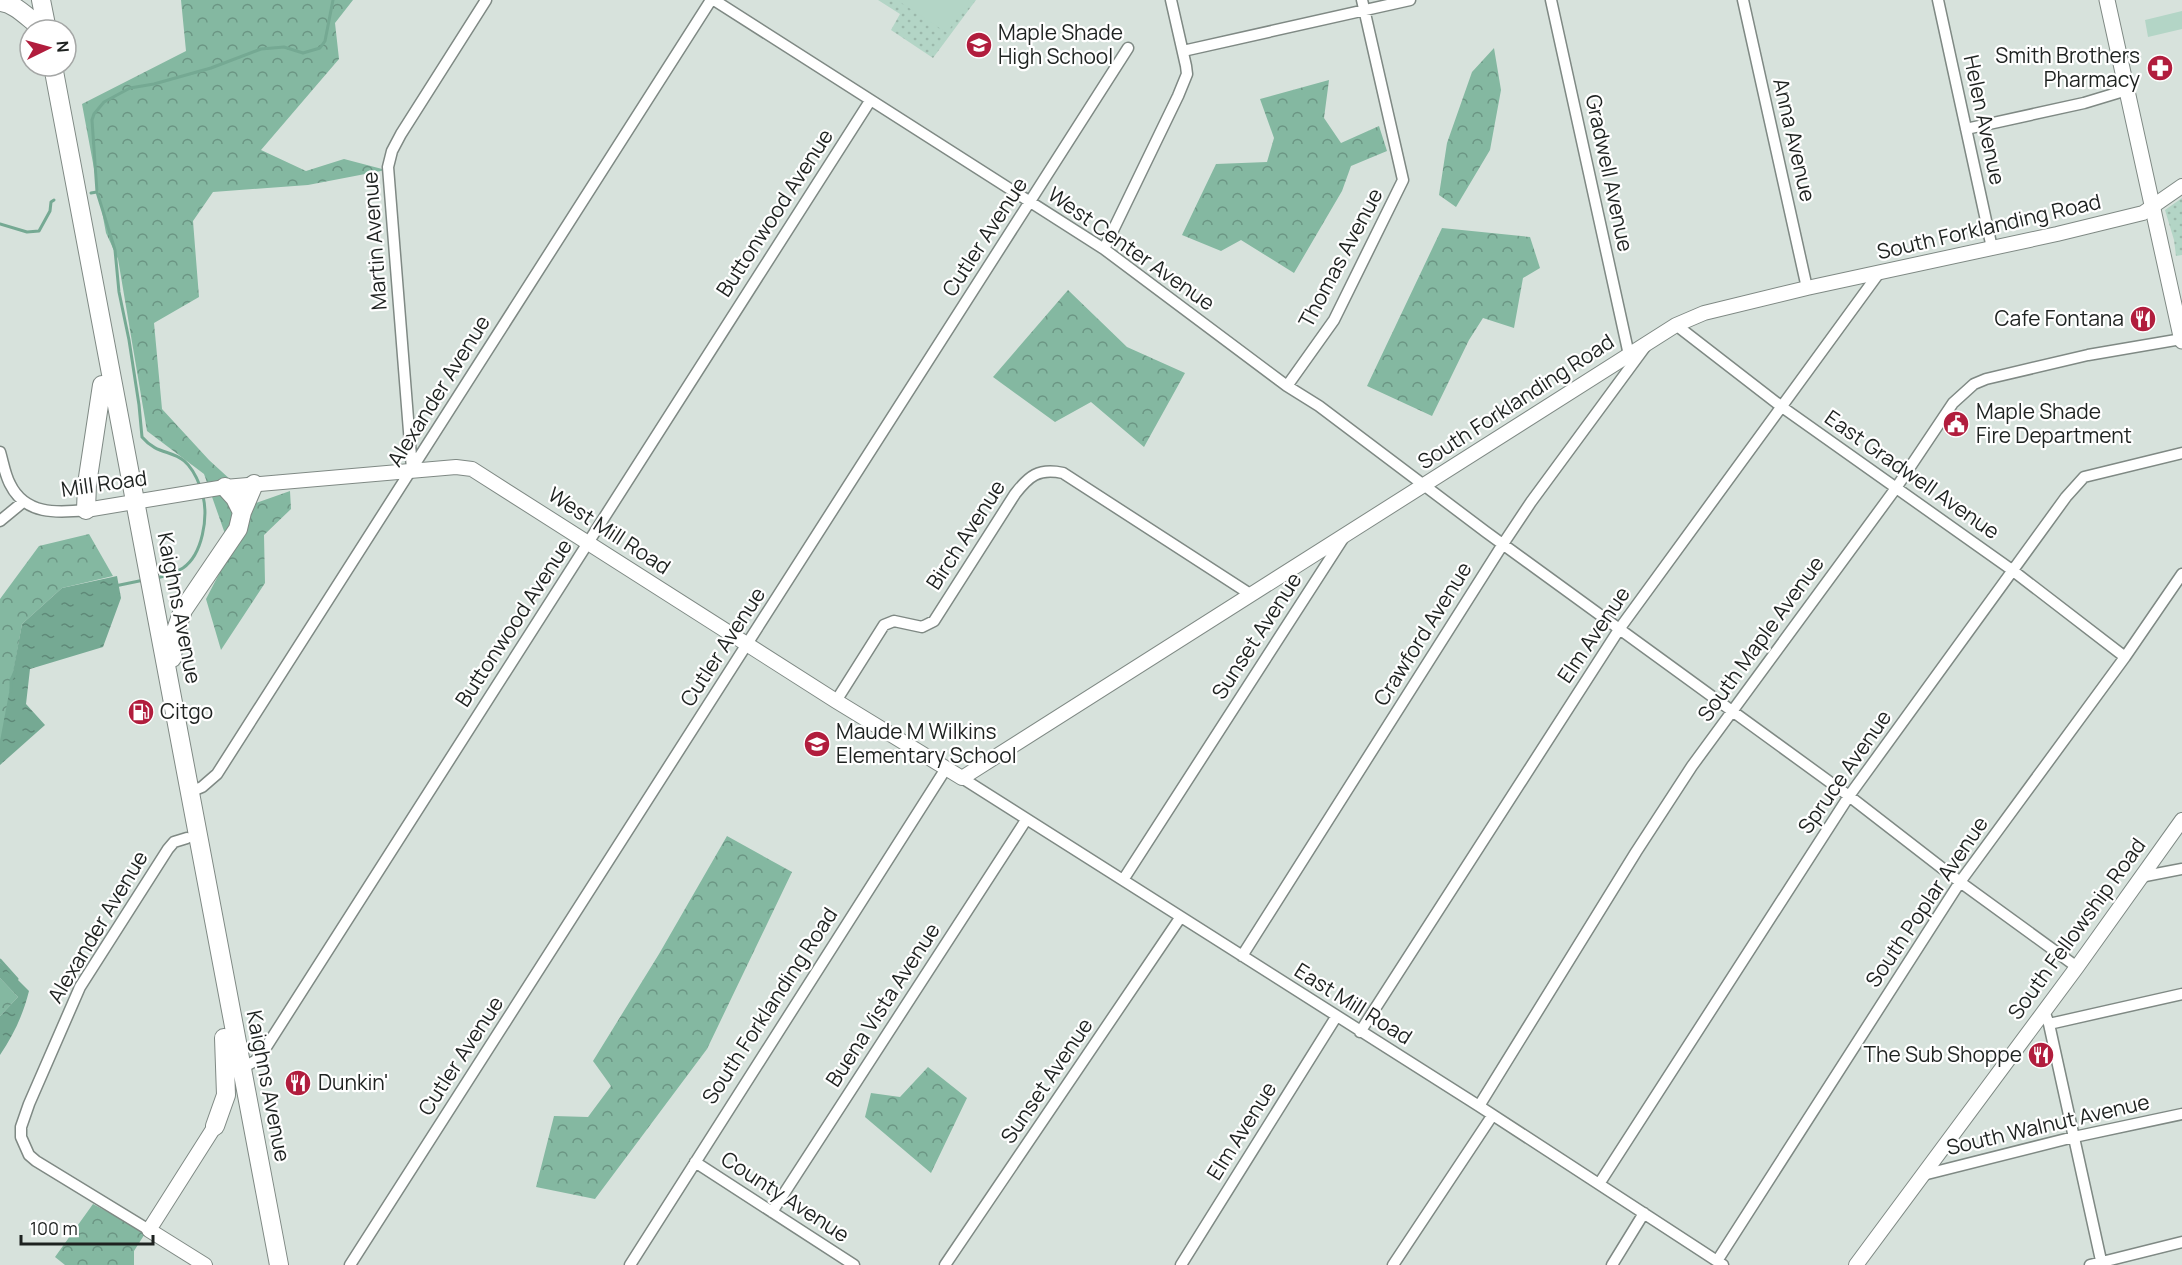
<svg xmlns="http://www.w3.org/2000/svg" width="2182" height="1265" font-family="Manrope,sans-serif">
  <defs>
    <pattern id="grass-dots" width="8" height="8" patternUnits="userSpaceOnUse" patternTransform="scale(1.5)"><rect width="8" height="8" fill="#b3d5c6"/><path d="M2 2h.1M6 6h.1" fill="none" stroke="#9ab7aa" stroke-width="1.8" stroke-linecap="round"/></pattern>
    <pattern id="forest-crowns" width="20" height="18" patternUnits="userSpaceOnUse" patternTransform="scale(1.5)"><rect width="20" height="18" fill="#84b8a1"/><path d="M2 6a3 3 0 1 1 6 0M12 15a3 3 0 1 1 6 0" fill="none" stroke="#6b9583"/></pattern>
    <pattern id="water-ripples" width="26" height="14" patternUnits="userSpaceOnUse" patternTransform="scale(1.5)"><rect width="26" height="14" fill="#75a993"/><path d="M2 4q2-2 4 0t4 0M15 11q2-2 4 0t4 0" fill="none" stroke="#5f8978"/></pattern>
  </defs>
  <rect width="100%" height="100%" fill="#d7e2dc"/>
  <path fill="url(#grass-dots)" d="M878 0H976L933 58 891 30 900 14Z
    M2182 198V255L2176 256 2174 240 2165 210Z"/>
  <path fill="url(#forest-crowns)" d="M181 0H353L335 23 339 59 261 150 306 171 344 159 386 170 308 185 213 192 193 221 199 297 154 323 162 409 209 460 256 503 290 491 291 509 264 535 265 583 221 650 206 599 231 551 204 474 147 431 118 259 106 233 82 104 186 51Z
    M1494 48 1501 90 1490 150 1456 207 1439 195 1447 143 1472 72Z
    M1329 80 1324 118 1341 143 1379 126 1387 151 1351 166 1342 191 1294 273 1241 240 1221 251 1182 235 1216 164 1267 162 1274 138 1260 99Z
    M1442 228 1530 237 1540 268 1523 278 1514 328 1483 318 1469 340 1432 416 1367 386Z
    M1068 290 1127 347 1185 373 1144 447 1091 402 1055 422 993 377Z
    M89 534 113 576 62 588 22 624 1 741H0V599L39 546Z
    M727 836 792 872 707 1049 595 1199 536 1187 554 1116 588 1117 611 1086 593 1061 659 954Z
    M0 978 18 997 0 1016Z
    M928 1067 967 1098 931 1173 865 1117 871 1093 900 1097Z
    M93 1204 146 1232 134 1251V1265H65L55 1257Z"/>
  <path fill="#b3d5c6" d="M897 0H969L947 33Z
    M2182 11V29L2148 37 2145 20Z"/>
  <path fill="url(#water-ripples)" d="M117 576 121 598 103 647 30 669 26 704 45 725 0 765V741L22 624 62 588Z
    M0 962 29 991C23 1015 14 1034 0 1055V1016L18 997 0 978Z"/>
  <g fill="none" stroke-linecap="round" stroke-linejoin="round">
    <path stroke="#75a993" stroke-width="3" d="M91 193 97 192
      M0 224 27 232 39 231 50 211 51 202 54 200
      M200 486C183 442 163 462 142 437L139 405 129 340 119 292 115 250 97 192 92 120 94 114 104 102 130 88 154 84 211 68 261 49 284 47 303 53 320 48 325 41 333 0
      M156 578C166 576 175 573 183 568 203 554 208 517 203 496
      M115 586 144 580
      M11 691V680L15 672
      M0 960 17 979"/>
    <defs>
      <path id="minor" d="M714 0 1104 249 1287 386 1319 406 1486 532 1849 796 1960 882 2077 967
        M1551 0 1629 355
        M1743 0 1807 288
        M1938 0 1992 248
        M1183 51 1410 0
        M1966 129 2084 103 2127 90
        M1104 249 1178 96 1187 74 1186 66 1171 0
        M1676 325 1782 407 2012 570 2125 657
        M1287 386 1334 320 1403 180 1362 0
        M0 452C3 462 5 475 10 484 25 515 57 513 86 510
        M412 469 388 167 392 151 401 134 486 0
        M0 521 23 502
        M836 701 884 625 894 621 922 627 934 621 1015 494C1029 476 1038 468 1063 473L1250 594
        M962 778 1479 1106 1723 1265
        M190 792 202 787 217 774 711 0
        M2140 877 2182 869
        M1123 880 1344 537
        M1242 956 1503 544 1531 502 1645 347
        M2044 1011 2049 1024 2102 1265
        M2049 1024 2182 994
        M1360 1032 1620 628 1879 273
        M242 1068 255 1061 263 1052 870 101
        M1479 1106 1636 852 1692 766 1896 488 1953 403 1974 384 1986 379 2088 355 2182 339
        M695 1162 854 1265
        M1923 1175 2074 1137 2182 1114
        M1599 1184 1849 796 2066 497 2084 477 2182 453
        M772 1212 1026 820
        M149 1230 36 1161 29 1155 21 1137V1127L29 1104 80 987 168 849 174 842 187 838
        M1717 1261 1960 882 2125 657 2182 574
        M350 1265 1128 48
        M630 1265 945 770
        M945 1265 1180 918
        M1181 1265 1336 1017
        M1393 1265 1492 1116
        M1612 1265 1644 1213
        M2090 1265 2182 1242"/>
      <path id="tertiary" d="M86 510 225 487 456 467 472 469 836 701 962 778 1676 325 1704 313 1807 288 2057 234 2143 213 2182 186
        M205 1265 149 1230 215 1126
        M1856 1265 2077 967 2182 820"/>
      <path id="secondary" d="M2107 0 2182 341"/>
      <path id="trunk" d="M41 0 47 30
        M0 2C13 3 24 14 34 22
        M53 66 279 1265
        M225 487 235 498 242 512
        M86 510 87 484 102 385
        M172 658 174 636 183 610 238 529 242 512 254 484
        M215 1126 226 1095 224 1038"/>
    </defs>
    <use href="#minor" stroke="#7f8984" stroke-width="13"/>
    <use href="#tertiary" stroke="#7f8984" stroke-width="16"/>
    <use href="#secondary" stroke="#7f8984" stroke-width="17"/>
    <use href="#trunk" stroke="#7f8984" stroke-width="20"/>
    <use href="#minor" stroke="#fff" stroke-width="10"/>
    <use href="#tertiary" stroke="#fff" stroke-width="14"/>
    <use href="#secondary" stroke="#fff" stroke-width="15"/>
    <use href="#trunk" stroke="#fff" stroke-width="18"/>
  </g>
  <defs>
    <symbol id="school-disc" viewBox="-11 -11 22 22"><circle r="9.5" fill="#b11d3d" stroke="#fff"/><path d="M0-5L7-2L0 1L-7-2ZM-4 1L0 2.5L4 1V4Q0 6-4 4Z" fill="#fff"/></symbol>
    <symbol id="pharmacy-disc" viewBox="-11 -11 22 22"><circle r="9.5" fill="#b11d3d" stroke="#fff"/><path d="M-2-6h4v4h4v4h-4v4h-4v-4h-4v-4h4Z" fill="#fff"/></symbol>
    <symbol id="restaurant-disc" viewBox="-11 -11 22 22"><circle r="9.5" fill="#b11d3d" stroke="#fff"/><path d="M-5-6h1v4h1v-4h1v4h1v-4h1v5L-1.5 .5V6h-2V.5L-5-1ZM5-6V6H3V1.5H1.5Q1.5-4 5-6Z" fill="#fff"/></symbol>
    <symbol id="civic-disc" viewBox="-11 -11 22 22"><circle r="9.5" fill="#b11d3d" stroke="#fff"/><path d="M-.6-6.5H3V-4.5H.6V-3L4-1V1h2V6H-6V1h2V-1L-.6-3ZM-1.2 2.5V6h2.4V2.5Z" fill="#fff"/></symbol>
    <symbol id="fuel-disc" viewBox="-11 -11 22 22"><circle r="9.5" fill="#b11d3d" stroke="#fff"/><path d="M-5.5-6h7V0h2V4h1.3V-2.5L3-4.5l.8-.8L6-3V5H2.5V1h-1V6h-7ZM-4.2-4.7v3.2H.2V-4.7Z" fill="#fff"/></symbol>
  </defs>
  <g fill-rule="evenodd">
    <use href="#school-disc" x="964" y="30" width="30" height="30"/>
    <use href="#pharmacy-disc" x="2145" y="53" width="30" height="30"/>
    <use href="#restaurant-disc" x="2128" y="304" width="30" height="30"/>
    <use href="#civic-disc" x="1941" y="409" width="30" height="30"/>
    <use href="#fuel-disc" x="126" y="697" width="30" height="30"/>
    <use href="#school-disc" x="802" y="729" width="30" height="30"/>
    <use href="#restaurant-disc" x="2026" y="1040" width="30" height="30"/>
    <use href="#restaurant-disc" x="283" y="1068" width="30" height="30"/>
  </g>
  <g text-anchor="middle" stroke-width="4.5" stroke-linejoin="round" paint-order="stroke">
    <g font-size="21" fill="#1e2220" stroke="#fff" text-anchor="start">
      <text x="998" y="40">Maple Shade<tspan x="998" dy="24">High School</tspan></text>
      <text x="2140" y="63" text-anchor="end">Smith Brothers<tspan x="2140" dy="24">Pharmacy</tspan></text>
      <text x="2124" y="326" text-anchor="end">Cafe Fontana</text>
      <text x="1976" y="419">Maple Shade<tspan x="1976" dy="24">Fire Department</tspan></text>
      <text x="160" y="719">Citgo</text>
      <text x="836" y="739">Maude M Wilkins<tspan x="836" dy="24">Elementary School</tspan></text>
      <text x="2022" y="1062" text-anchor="end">The Sub Shoppe</text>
      <text x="318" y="1090">Dunkin'</text>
    </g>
    <g font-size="21" fill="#1e2220" stroke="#fff">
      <text transform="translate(1984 120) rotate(78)" y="7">Helen Avenue</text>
      <text transform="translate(1794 140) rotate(77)" y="7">Anna Avenue</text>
      <text transform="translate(1609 173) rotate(78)" y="7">Gradwell Avenue</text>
      <text transform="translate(775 213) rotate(-57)" y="7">Buttonwood Avenue</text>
      <text transform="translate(1989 227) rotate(-13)" y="7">South Forklanding Road</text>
      <text transform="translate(985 237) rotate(-57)" y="7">Cutler Avenue</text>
      <text transform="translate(375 241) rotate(-94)" y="7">Martin Avenue</text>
      <text transform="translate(1131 249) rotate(35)" y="7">West Center Avenue</text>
      <text transform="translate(1341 258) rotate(-62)" y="7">Thomas Avenue</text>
      <text transform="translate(439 391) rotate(-58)" y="7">Alexander Avenue</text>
      <text transform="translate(1516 402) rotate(-33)" y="7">South Forklanding Road</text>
      <text transform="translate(1912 475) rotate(35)" y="7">East Gradwell Avenue</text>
      <text transform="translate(104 484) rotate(-8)" y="7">Mill Road</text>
      <text transform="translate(609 531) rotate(33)" y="7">West Mill Road</text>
      <text transform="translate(966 535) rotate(-57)" y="7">Birch Avenue</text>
      <text transform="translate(179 608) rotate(79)" y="7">Kaighns Avenue</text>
      <text transform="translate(514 623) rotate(-57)" y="7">Buttonwood Avenue</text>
      <text transform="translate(1423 634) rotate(-58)" y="7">Crawford Avenue</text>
      <text transform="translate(1594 635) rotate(-56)" y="7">Elm Avenue</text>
      <text transform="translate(1257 636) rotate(-57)" y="7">Sunset Avenue</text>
      <text transform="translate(1761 639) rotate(-54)" y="7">South Maple Avenue</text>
      <text transform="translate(723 647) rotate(-57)" y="7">Cutler Avenue</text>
      <text transform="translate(1845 772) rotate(-55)" y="7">Spruce Avenue</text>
      <text transform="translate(1927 902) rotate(-56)" y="7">South Poplar Avenue</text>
      <text transform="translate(98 927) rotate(-59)" y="7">Alexander Avenue</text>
      <text transform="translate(2077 929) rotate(-54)" y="7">South Fellowship Road</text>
      <text transform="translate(1353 1004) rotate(32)" y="7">East Mill Road</text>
      <text transform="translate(883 1005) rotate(-57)" y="7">Buena Vista Avenue</text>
      <text transform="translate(770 1006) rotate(-57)" y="7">South Forklanding Road</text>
      <text transform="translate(461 1056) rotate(-57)" y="7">Cutler Avenue</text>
      <text transform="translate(1047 1081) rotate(-56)" y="7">Sunset Avenue</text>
      <text transform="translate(268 1086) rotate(79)" y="7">Kaighns Avenue</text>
      <text transform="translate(2048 1125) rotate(-13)" y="7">South Walnut Avenue</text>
      <text transform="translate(1242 1131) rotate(-58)" y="7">Elm Avenue</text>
      <text transform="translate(785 1197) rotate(33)" y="7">County Avenue</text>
    </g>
  </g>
  <g transform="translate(48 48) rotate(85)"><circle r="28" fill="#ffffff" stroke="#a5a7a6" stroke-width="1.5"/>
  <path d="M0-4.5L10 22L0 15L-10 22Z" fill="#b11d3d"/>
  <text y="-9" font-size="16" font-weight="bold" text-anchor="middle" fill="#1e2220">N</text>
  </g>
  <path d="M21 1235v9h132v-9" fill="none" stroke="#1e2220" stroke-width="3"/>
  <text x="30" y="1235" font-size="18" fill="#1e2220" stroke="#ffffff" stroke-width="4.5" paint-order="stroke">100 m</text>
</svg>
